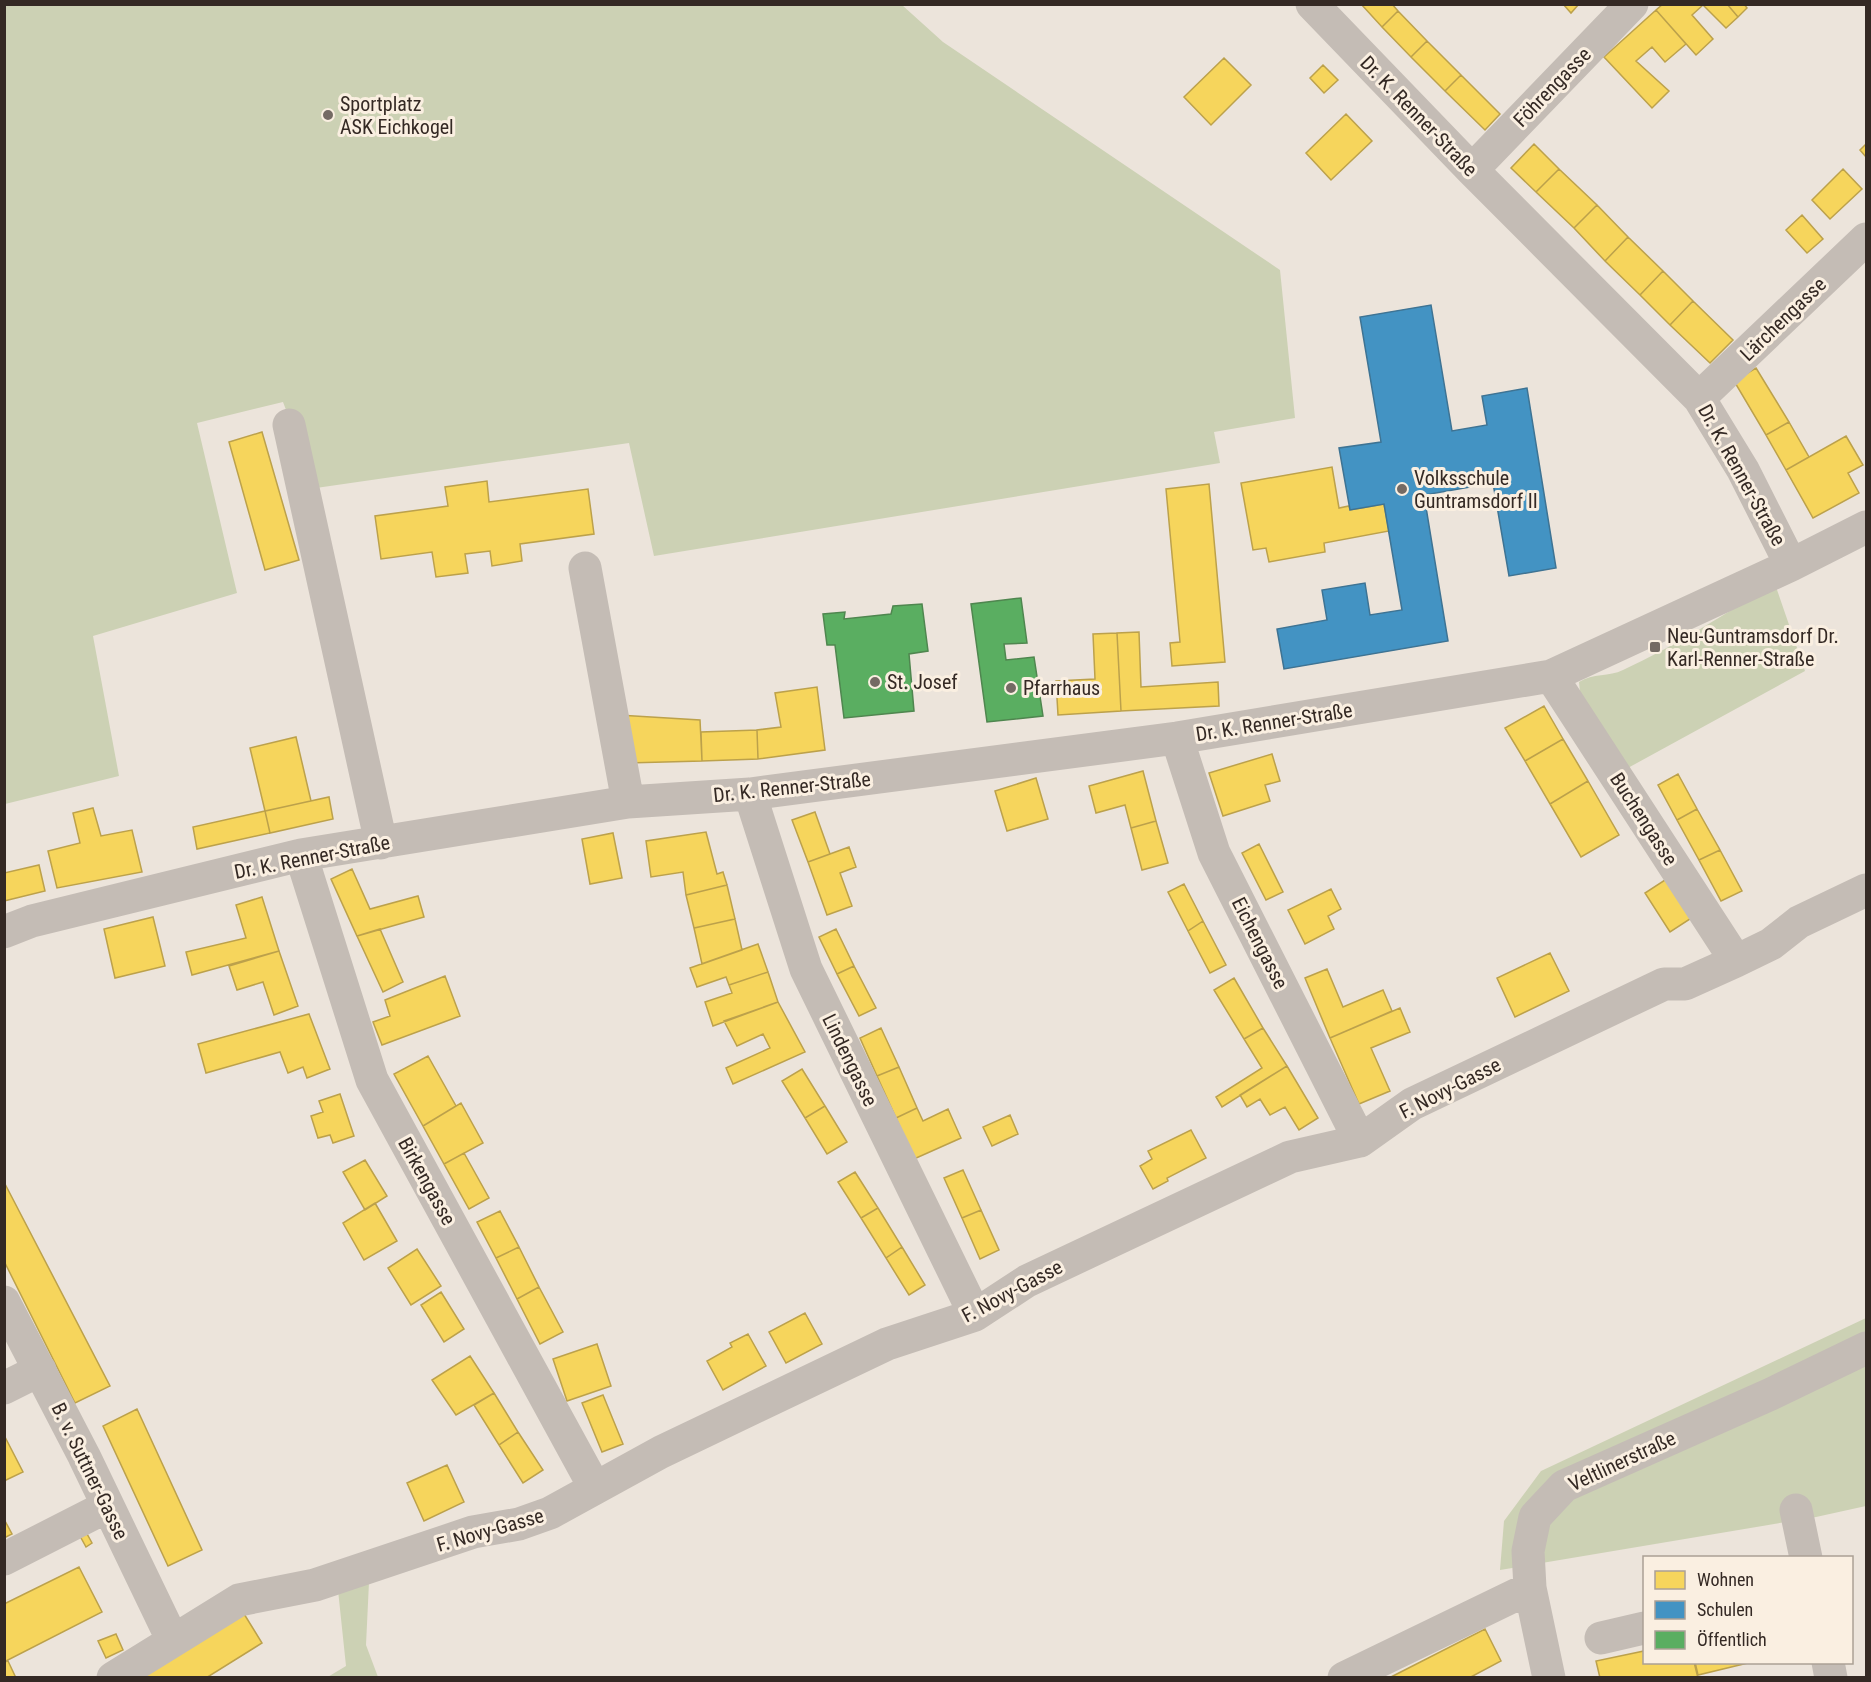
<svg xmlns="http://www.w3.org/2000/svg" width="1871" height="1682" font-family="'Roboto Condensed',sans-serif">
  <rect width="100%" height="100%" fill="#ece4db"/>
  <path fill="#ccd1b4" d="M4 5H902L943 42 1280 270 1295 418 1214 432 1220 463 654 556 629 443 316 488 283 402 197 423 237 593 93 636 119 776 5 804Z
    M1775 584 1805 671 1626 769 1580 692 1579 682C1593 673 1609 677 1623 670 1676 646 1725 613 1775 584Z
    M1866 1318V1506L1816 1517 1500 1570 1504 1521 1541 1471Z
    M369 1582 366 1645 378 1677 326 1678 346 1666 338 1590Z"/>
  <path fill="#f6d55c" stroke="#bca14b" stroke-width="1.5" d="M1361 4H1392L1398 11 1382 27Z
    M1563 4H1579L1571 13Z
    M1663 4H1727L1738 17 1726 28 1703 5 1692 15 1713 39 1696 55 1656 10Z
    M1727 4H1744L1747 8 1738 17Z
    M1656 10 1686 44 1665 62 1652 47 1636 61 1669 91 1652 108 1604 57Z
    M1398 11 1427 41 1411 57 1382 27Z
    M1427 41 1461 75 1445 91 1411 57Z
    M1224 58 1251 85 1211 125 1184 97Z
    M1323 65 1338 80 1324 93 1310 78Z
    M1461 75 1500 114 1485 130 1445 91Z
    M1346 114 1372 141 1331 180 1306 153Z
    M1534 144 1559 169 1536 192 1511 168Z
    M1866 144V157L1860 150Z
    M1559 169 1597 205 1574 228 1536 192Z
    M1843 169 1862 189 1830 219 1812 200Z
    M1597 205 1628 237 1605 261 1574 228Z
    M1802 215 1823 239 1807 253 1786 230Z
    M1628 237 1663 271 1640 295 1605 261Z
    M1663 271 1693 301 1670 325 1640 295Z
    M1693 301 1733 340 1710 363 1670 325Z
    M1756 368 1789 422 1766 435 1734 381Z
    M1789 422 1809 457 1786 470 1766 435Z
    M262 432 299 560 265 570 229 442Z
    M1846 436 1863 465 1848 473 1859 493 1813 518 1786 470Z
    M1332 467 1339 508 1349 506 1350 510 1384 504 1389 531 1324 543 1325 552 1269 562 1266 548 1253 550 1241 483Z
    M487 481 489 502 588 489 594 534 520 544 522 561 492 566 490 551 465 554 468 573 436 577 432 552 381 559 375 516 448 506 445 487Z
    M1209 484 1225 662 1172 666 1170 643 1180 642 1166 489Z
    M1139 632 1141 687 1218 682 1219 706 1121 711 1117 633Z
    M1117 633 1121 711 1058 715 1056 681 1095 679 1093 634Z
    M817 687 825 750 758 759 757 730 781 727 775 693Z
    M1544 706 1563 739 1525 761 1505 728Z
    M618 715 700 720 702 761 627 763Z
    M757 730 758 759 702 761 701 732Z
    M296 737 311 801 265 811 250 748Z
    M1563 739 1588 781 1550 804 1525 761Z
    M1272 754 1280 781 1265 785 1270 801 1223 816 1209 773Z
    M1143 771 1156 821 1131 828 1125 805 1096 813 1089 786Z
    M1678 774 1697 809 1677 820 1658 785Z
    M1036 778 1048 819 1007 831 995 791Z
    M1588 781 1619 835 1581 857 1550 804Z
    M329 797 333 819 270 833 265 811Z
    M93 808 101 836 132 830 142 872 57 888 48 851 80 843 73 813Z
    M1697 809 1720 850 1699 860 1677 820Z
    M265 811 270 833 197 849 193 827Z
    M815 812 830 854 808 862 792 820Z
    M1156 821 1168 863 1142 870 1131 828Z
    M706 832 717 874 723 872 727 885 686 895 683 872 651 877 646 841Z
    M613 833 622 878 590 884 582 839Z
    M1259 844 1283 892 1266 900 1242 853Z
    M849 847 856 867 840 873 852 906 827 915 808 862Z
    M1720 850 1742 891 1721 901 1699 860Z
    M39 865 45 891 4 901V873Z
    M352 869 370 909 418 896 424 917 357 936 331 879Z
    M1668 878 1693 917 1670 932 1645 893Z
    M1184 884 1203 921 1188 931 1168 892Z
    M727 885 735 919 694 928 686 895Z
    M1331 889 1341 909 1328 916 1334 929 1305 944 1288 910Z
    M262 897 279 951 192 975 186 952 246 938 236 905Z
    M153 917 165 966 115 978 104 929Z
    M735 919 742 950 702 964 694 928Z
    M1203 921 1226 965 1210 973 1188 931Z
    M380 929 403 982 383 992 357 936Z
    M836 929 854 966 837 974 819 937Z
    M758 944 768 972 729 985 726 977 697 987 690 968Z
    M279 951 298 1006 274 1015 263 982 237 990 229 966Z
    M1550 953 1569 991 1515 1017 1497 978Z
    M854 966 876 1008 859 1016 837 974Z
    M1327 969 1343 1007 1383 990 1392 1011 1330 1038 1305 978Z
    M768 972 778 1002 713 1026 705 1002 732 993 729 985Z
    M445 976 460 1016 382 1045 373 1022 390 1016 385 1000Z
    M1234 978 1263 1028 1244 1039 1214 990Z
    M778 1002 805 1052 733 1084 726 1068 770 1048 763 1034 737 1046 724 1021Z
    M1400 1008 1410 1032 1371 1048 1390 1091 1359 1104 1330 1038Z
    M309 1014 330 1069 307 1078 303 1067 288 1073 280 1052 206 1073 198 1044Z
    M881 1028 899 1067 877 1076 860 1038Z
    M1263 1028 1287 1066 1222 1107 1216 1097 1262 1068 1244 1039Z
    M428 1056 456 1106 423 1126 394 1074Z
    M1287 1066 1318 1118 1299 1130 1285 1107 1270 1115 1260 1099 1247 1107 1240 1095Z
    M899 1067 917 1108 896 1118 877 1076Z
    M802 1069 825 1106 805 1118 782 1081Z
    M340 1094 354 1136 333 1143 330 1135 318 1138 311 1116 323 1112 319 1101Z
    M461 1103 483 1143 444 1164 423 1126Z
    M825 1106 847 1142 827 1154 805 1118Z
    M917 1108 923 1121 948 1109 961 1138 914 1159 896 1118Z
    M1010 1115 1018 1134 992 1146 983 1127Z
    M1191 1130 1206 1158 1167 1178 1168 1181 1153 1189 1140 1166 1152 1159 1148 1151Z
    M464 1153 489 1198 469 1209 444 1164Z
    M365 1160 387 1196 365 1210 343 1172Z
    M963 1170 981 1210 962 1218 944 1178Z
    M855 1172 878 1208 861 1218 838 1182Z
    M4 1182 110 1386 75 1403 4 1261Z
    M375 1203 397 1241 364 1260 343 1223Z
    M878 1208 902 1247 886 1258 861 1218Z
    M981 1210 999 1250 980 1259 962 1218Z
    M500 1211 519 1247 496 1258 477 1222Z
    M519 1247 539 1287 517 1299 496 1258Z
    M902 1247 925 1285 909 1295 886 1258Z
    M417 1249 441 1286 411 1305 388 1268Z
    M539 1287 563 1332 540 1344 517 1299Z
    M441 1292 464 1329 444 1342 421 1305Z
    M805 1313 822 1344 786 1363 769 1332Z
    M748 1334 766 1366 723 1390 707 1361 732 1347 730 1343Z
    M597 1344 611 1386 567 1401 553 1359Z
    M470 1356 494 1393 456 1415 432 1380Z
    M494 1393 518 1432 499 1445 474 1405Z
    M603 1395 623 1444 602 1452 582 1403Z
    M137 1409 202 1550 168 1566 103 1426Z
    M518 1432 543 1470 523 1483 499 1445Z
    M4 1435 23 1472 4 1481Z
    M447 1465 464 1502 424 1521 407 1483Z
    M4 1519 12 1534 4 1538Z
    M86 1532 92 1543 86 1547 80 1536Z
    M79 1567 102 1612 4 1662V1604Z
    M241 1609 262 1643 206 1678H132Z
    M1485 1629 1501 1661 1469 1678H1389Z
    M116 1634 123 1650 106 1658 98 1641Z
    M1644 1651V1662H1694L1698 1678H1600L1596 1661Z
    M8 1661 16 1678H4V1662Z
    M1695 1662H1752L1698 1675Z"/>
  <path fill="#4393c3" stroke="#3e7393" stroke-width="1.5" d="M1431 305 1452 431 1487 425 1482 396 1527 388 1556 568 1509 576 1493 483 1424 495 1448 641 1284 669 1277 629 1327 620 1322 590 1365 583 1370 615 1402 610 1384 504 1350 510 1339 448 1381 442 1360 317Z"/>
  <path fill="#5aae61" stroke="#4f864f" stroke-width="1.5" d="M1021 598 1027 643 1004 644 1006 660 1034 657 1043 716 987 722 971 604Z
    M922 604 928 651 909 654 914 711 844 718 835 645H827L823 614 845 612 844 619 891 614 893 606Z"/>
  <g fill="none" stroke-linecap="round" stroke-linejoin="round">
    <path stroke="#c4bcb5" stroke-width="33" d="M1312 4 1472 170 1699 398 1743 470 1791 565
      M1472 170 1632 4
      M1699 398 1866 239
      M289 425 381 843
      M585 568 628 802
      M1551 676 1736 961
      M1177 738 1214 853 1360 1141
      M750 794 806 969 975 1315
      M301 855 372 1080 595 1488
      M4 932 32 921 301 855 628 802 750 794 1177 738 1551 676 1791 565 1866 527
      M4 1302 84 1456 173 1641
      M4 1388 40 1370
      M1796 1510 1806 1558
      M4 1559 108 1506
      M1601 1638 1644 1628
      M1828 1662 1831 1678
      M113 1678 239 1600 315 1585 473 1532 519 1524 550 1513 661 1452 887 1344 975 1315 1027 1281 1290 1157 1360 1141 1412 1104 1664 984H1685L1736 961 1771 944 1799 922 1866 890
      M1344 1678 1530 1588
      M1549 1678 1530 1588 1528 1551 1535 1517 1564 1486 1771 1394 1866 1348"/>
  </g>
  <g fill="#746a64" stroke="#faefe1" stroke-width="2">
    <circle cx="328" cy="115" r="6"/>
    <circle cx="1402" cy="489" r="6"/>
    <rect x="1649" y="641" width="12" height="12" rx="3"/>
    <circle cx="875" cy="682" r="6"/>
    <circle cx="1011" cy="688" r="6"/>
  </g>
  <g text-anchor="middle" stroke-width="6" stroke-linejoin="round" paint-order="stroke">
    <g font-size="20" fill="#342924" stroke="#faefe1">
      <text transform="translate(1552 87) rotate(-46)" y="7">Föhrengasse</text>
      <text transform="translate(1419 116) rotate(46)" y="7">Dr. K. Renner-Straße</text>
      <text transform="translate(1783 319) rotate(-44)" y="7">Lärchengasse</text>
      <text transform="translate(1742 475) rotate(61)" y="7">Dr. K. Renner-Straße</text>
      <text transform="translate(1274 722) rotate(-9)" y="7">Dr. K. Renner-Straße</text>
      <text transform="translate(792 787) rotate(-6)" y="7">Dr. K. Renner-Straße</text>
      <text transform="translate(1644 819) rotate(57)" y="7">Buchengasse</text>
      <text transform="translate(312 857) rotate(-11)" y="7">Dr. K. Renner-Straße</text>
      <text transform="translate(1260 943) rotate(63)" y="7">Eichengasse</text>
      <text transform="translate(850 1060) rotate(64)" y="7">Lindengasse</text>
      <text transform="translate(1450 1088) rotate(-27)" y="7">F. Novy-Gasse</text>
      <text transform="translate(427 1181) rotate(61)" y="7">Birkengasse</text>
      <text transform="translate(1012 1291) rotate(-28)" y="7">F. Novy-Gasse</text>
      <text transform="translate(1622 1461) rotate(-25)" y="7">Veltlinerstraße</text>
      <text transform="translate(90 1471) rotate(64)" y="7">B. v. Suttner-Gasse</text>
      <text transform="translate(490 1530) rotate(-16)" y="7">F. Novy-Gasse</text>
    </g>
    <g font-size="20" fill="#342924" stroke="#faefe1" text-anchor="start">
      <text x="340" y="111">Sportplatz<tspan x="340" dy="23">ASK Eichkogel</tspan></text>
      <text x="1414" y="485">Volksschule<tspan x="1414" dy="23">Guntramsdorf II</tspan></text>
      <text x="1667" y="643">Neu-Guntramsdorf Dr.<tspan x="1667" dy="23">Karl-Renner-Straße</tspan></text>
      <text x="887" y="689">St. Josef</text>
      <text x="1023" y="695">Pfarrhaus</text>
    </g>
  </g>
  <rect width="1871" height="1682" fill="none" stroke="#342924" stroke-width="12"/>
  <rect x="1643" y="1556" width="210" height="108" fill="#faefe1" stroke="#aba095" stroke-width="1.5"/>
  <rect x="1655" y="1571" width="30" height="18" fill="#f6d55c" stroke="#aba095" stroke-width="1.5"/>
  <text x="1697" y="1586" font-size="18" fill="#342924">Wohnen</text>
  <rect x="1655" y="1601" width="30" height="18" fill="#4393c3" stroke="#aba095" stroke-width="1.5"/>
  <text x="1697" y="1616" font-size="18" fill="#342924">Schulen</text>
  <rect x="1655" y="1631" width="30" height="18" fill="#5aae61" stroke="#aba095" stroke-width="1.5"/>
  <text x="1697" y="1646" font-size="18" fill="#342924">Öffentlich</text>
</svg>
